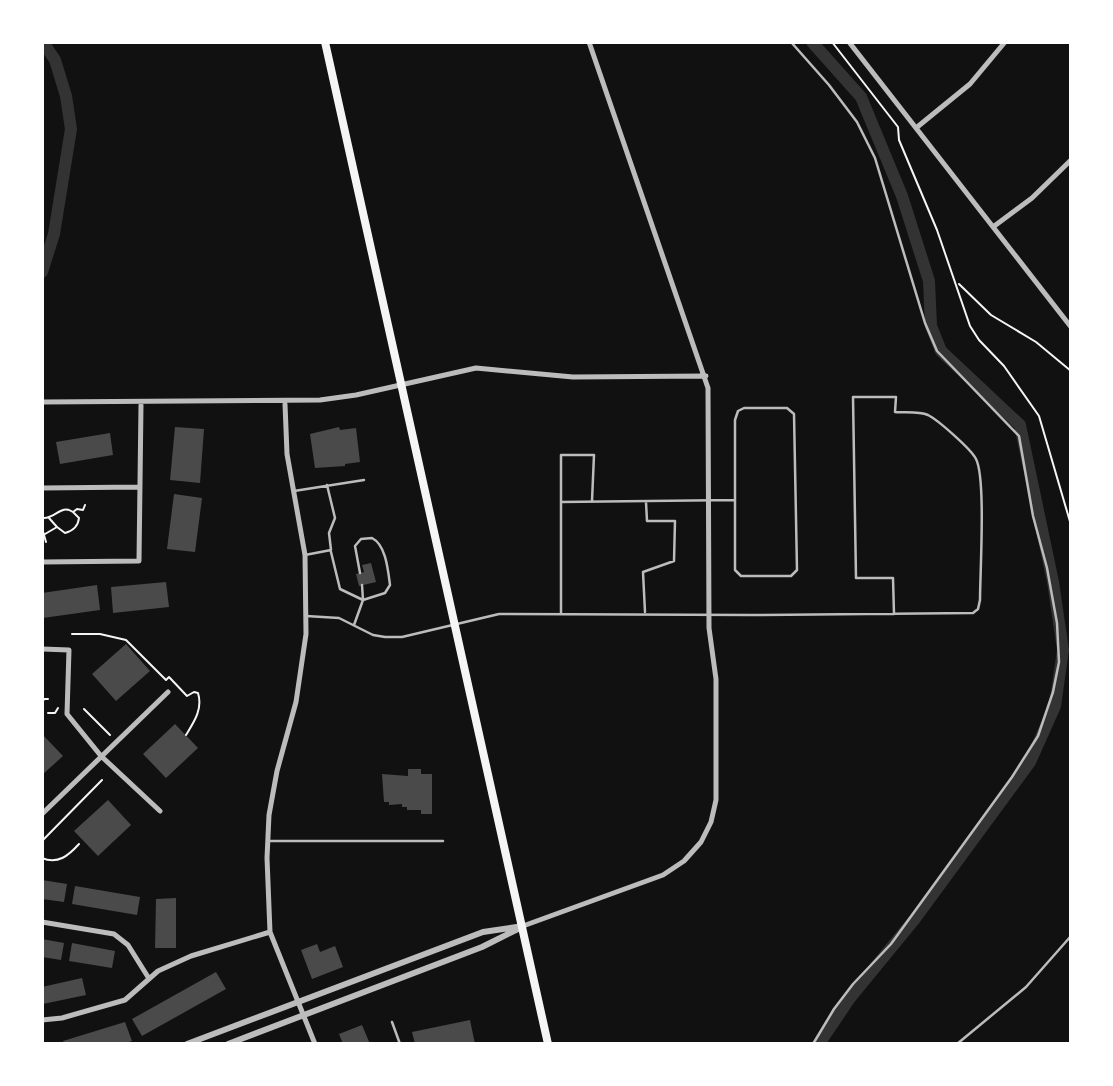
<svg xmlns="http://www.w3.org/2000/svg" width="1113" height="1086" font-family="'IBM Plex Sans',sans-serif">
  <rect width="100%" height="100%" fill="#111"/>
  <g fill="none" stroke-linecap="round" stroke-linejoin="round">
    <path stroke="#333" stroke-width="12" d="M812 42 861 97 902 196 929 281 931 326 941 351 1020 425 1053 582 1063 650 1055 706 1030 762 914 920 850 998 819 1044
      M42 272 54 234 71 129 66 96 55 60 43 42"/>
  </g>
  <path fill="#4a4a4a" d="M175 427 204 429 200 483 170 480Z
    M339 427 340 430 356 428 360 462 345 464V466L315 468 310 434Z
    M110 433 113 455 60 464 56 442Z
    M174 494 202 498 195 552 167 549Z
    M371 563 376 582 359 586 356 574 364 572 362 565Z
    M166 582 169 607 113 613 111 587Z
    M97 585 100 610 43 618 42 593Z
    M126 644 150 671 116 701 92 674Z
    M175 724 198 748 166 778 143 754Z
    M42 734 63 756 42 775Z
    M408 769H421V774H432V814H421V810H407V807H402V804L389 805V802H384L382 774 408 776Z
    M108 800 131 825 98 856 74 831Z
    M42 880 67 884 64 902 42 899Z
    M75 886 140 897 137 915 72 904Z
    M176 898V948H155L156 899Z
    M42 939 64 943 61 960 42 957Z
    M72 943 115 951 112 968 69 961Z
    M317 944 320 952 335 946 343 967 312 979 301 950Z
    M216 972 226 989 142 1036 132 1019Z
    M82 978 86 995 43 1004 42 987Z
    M470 1020 475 1044H415L412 1032Z
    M125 1022 132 1041 123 1044H64L63 1041Z
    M362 1025 370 1044H343L339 1034Z"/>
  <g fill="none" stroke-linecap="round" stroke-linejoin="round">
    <path stroke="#f5f5f5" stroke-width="2" d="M832 42 898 127 899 140 937 230 970 326 979 340 1004 366 1039 416 1071 525
      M959 284 991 315 1036 342 1071 371
      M44 518C56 518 61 504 73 512L77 509 83 510 85 505
      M57 527 65 533C73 531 78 527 79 518L73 512
      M42 528 46 542
      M45 534 57 527 49 518
      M72 634H100L126 640 166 680 169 677 187 696 194 692 198 693C203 709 194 722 186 735
      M42 703 44 699H48
      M84 709 110 735
      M48 713H55L58 708
      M42 841 102 780
      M42 858C58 865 69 855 79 844"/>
    <path stroke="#bcbcbc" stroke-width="2.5" d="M791 42 829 85 857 122 875 158 925 323 937 351 1019 436 1033 516 1047 568 1057 623 1059 662 1053 692 1038 736 1012 777 891 944 853 984 834 1009 813 1044
      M294 491 364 480
      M561 502 735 500V420L738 411 744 408H787L794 414 797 570 791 576H741L735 570V500
      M331 552 340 589 363 600 354 625
      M305 555 331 550 329 533 335 518 327 485
      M360 573 355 546 361 539 372 538C386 545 388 570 390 585L385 593 363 600 362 585
      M645 612 643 572 674 561 675 521H647L646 502
      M561 614V455H594L592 501
      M306 616 339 618 373 635 385 637H402L499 614 751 615 973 613 978 609 980 600C980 573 986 478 976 459 971 449 938 420 928 415 919 411 905 413 895 412L896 397H853L856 578H893L894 614
      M268 841H443
      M392 1022 400 1044
      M957 1044 1026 987 1071 936"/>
    <path stroke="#bcbcbc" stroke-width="5" d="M849 42 1071 327
      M916 128 970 84 1005 42
      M993 227 1032 198 1071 160
      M42 402 320 400 356 395 476 368 573 377 706 376
      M285 404 287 454 305 555 306 634 296 702 277 771 269 815 267 858 270 932 315 1044
      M42 488 140 487
      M42 562 139 561 141 405
      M42 649 69 650 67 714 101 756 160 811
      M42 814 168 692
      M42 922 114 934 128 945 148 977
      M523 926 663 875 684 861 701 842 711 822 716 800V679L709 628 708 388 589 42
      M42 1020 62 1018 125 1000 158 971 191 956 270 932"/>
    <path stroke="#bcbcbc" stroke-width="6" d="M187 1044 483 932 523 926
      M228 1044 482 947 522 927"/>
    <path stroke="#f5f5f5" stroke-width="8" d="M325 42 548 1044"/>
  </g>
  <rect width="1113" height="1086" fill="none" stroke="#ffffff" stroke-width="88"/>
</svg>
